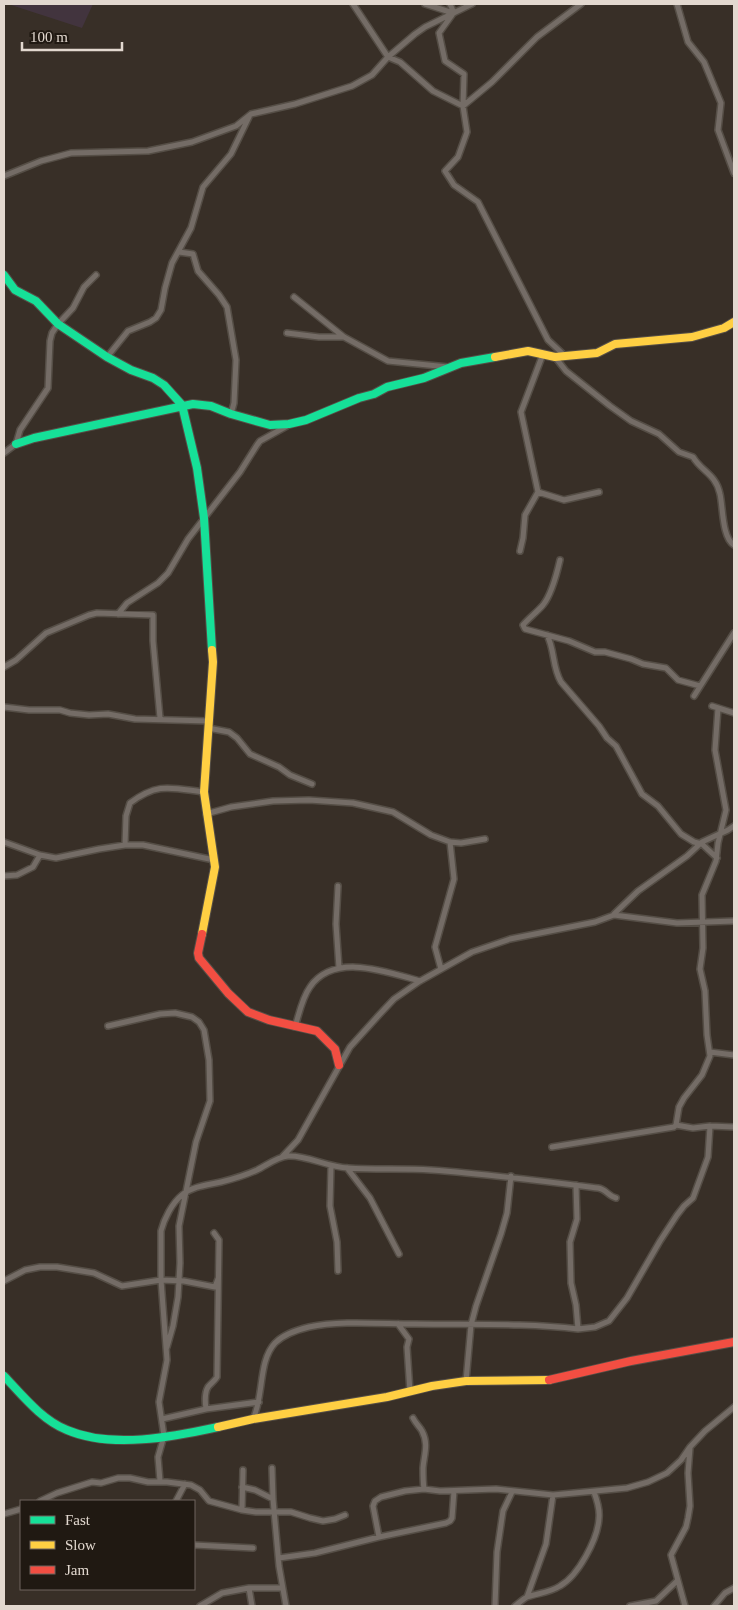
<svg xmlns="http://www.w3.org/2000/svg" width="738" height="1610" font-family="Georgia,serif">
  <rect width="100%" height="100%" fill="#382f27"/>
  <path fill="#42343e" d="M8 4H93L82 28Z"/>
  <g fill="none" stroke-linecap="round" stroke-linejoin="round">
    <defs>
      <path id="street" d="M353 4 388 57 400 62 433 91 463 106 492 82 537 37 581 4
        M425 4 453 13
        M450 4 454 13
        M677 4 688 42 704 62 721 103 718 130 734 173
        M452 15 439 33 445 61 464 74 463 106 467 132 458 157 445 171 454 185 478 202 548 340 564 355
        M4 176 41 161 71 153 148 151 192 142 236 126 251 114 295 104 352 86 372 75 388 57 415 34 425 27 472 4
        M179 252 193 254 198 271 219 295 227 307 236 360 234 403 231 414
        M294 297 344 337 388 361 448 367
        M287 333 319 337H343
        M543 354 521 412 538 492 564 500 599 492
        M107 357 128 331 150 322 156 318 161 310 165 288 172 263 191 228 203 187 231 154 249 117
        M555 357 566 371 610 406 631 421 659 434 679 452 693 457C701 471 716 474 720 494 723 507 722 538 734 545
        M4 453 16 444 20 430 48 388 50 341 52 333 58 324 73 308 84 287 96 275
        M520 551 523 538 525 515 538 492
        M560 560C557 573 552 594 543 605 537 612 529 618 523 625L525 629 569 641 595 652H605L631 659 643 664 666 668 678 680 700 686
        M118 614 127 603 158 583 168 573 188 539 240 472 257 445 260 441 287 426
        M547 635C555 650 552 667 561 682L599 726 607 738 616 746 642 794 658 806 681 834 694 842 702 844 717 858
        M4 667 16 660 46 633 89 615 97 613 153 615V641L160 718
        M694 696 734 633
        M712 706 734 713
        M4 707 29 710H60L70 713 89 715 108 714 135 719 209 721
        M208 728 229 732 237 738 250 754 279 767 290 775 312 784
        M206 814 231 807 273 801 309 800 353 803 393 812 431 835 450 842 461 843 485 839
        M4 842 40 855 56 858 99 849 125 845H143L214 860
        M125 845 126 816 130 803C158 782 171 788 204 792
        M4 876 17 875 33 867 40 855
        M338 886 336 924 339 968
        M614 914 638 891 687 856 702 842 728 830 734 826
        M441 969 435 947 454 879 450 842
        M108 1026 160 1014 175 1013 192 1017 199 1022 204 1030 209 1060 210 1101 196 1142 179 1226 180 1263 178 1297 173 1326 167 1347
        M295 1027C299 1014 302 998 310 987 334 952 387 972 420 981
        M710 1052 734 1055
        M676 1125 693 1128 710 1126 734 1127
        M552 1147 674 1127 676 1125 679 1107 684 1098 702 1075 710 1056 707 1035 705 991 700 969 703 948 702 895 716 861 718 843 726 810 715 750 718 708
        M282 1157 298 1140 350 1047 378 1016 394 999 420 981 472 952 510 939 595 922 614 915 677 923 734 921
        M331 1166 330 1206 337 1242 338 1271
        M347 1168 370 1198 399 1254
        M576 1185 577 1219 570 1242 571 1283 576 1305 578 1329
        M4 1281 25 1270 40 1267H57L94 1273 122 1286 161 1280 184 1281 215 1287 218 1279
        M398 1324 409 1339 407 1347 410 1392
        M466 1381 471 1325 476 1306 501 1234 507 1213 511 1176
        M206 1409C205 1402 204 1394 208 1387 211 1383 214 1382 217 1377L219 1240 214 1233
        M413 1418C416 1424 420 1427 422 1431 429 1444 424 1455 423 1468 423 1475 423 1482 424 1489
        M162 1419 206 1409 259 1402
        M253 1419C264 1397 258 1361 275 1343 284 1334 296 1330 309 1327 340 1320 383 1324 415 1324 469 1325 525 1323 578 1329L595 1327 609 1321 627 1298 660 1241 677 1215 684 1206 693 1198 708 1157 710 1126
        M272 1468 273 1499 279 1566 286 1606
        M160 1481 158 1457 164 1436 159 1402 167 1360 161 1280V1231C164 1219 172 1203 182 1195 193 1186 208 1185 221 1182 233 1179 246 1175 257 1170 267 1165 277 1157 288 1156 307 1155 327 1167 348 1168 375 1170 403 1168 431 1170 487 1174 542 1181 598 1188 606 1189 608 1196 616 1198
        M242 1487 255 1490 273 1499
        M40 1501 57 1493 92 1482 101 1483 118 1478H130L148 1482H167L191 1485 200 1490 209 1501 242 1510 256 1512H291L310 1518 323 1521 335 1519 345 1515
        M176 1501 185 1484
        M242 1510 243 1470
        M4 1514 21 1509
        M379 1537 373 1506 375 1501 381 1497 405 1491 424 1489 440 1491 496 1489 553 1495 627 1488 648 1482 667 1473 681 1460 690 1447 705 1431 734 1407
        M194 1545 253 1548
        M279 1558 315 1553 379 1537 446 1523 450 1521 452 1518 454 1491
        M249 1588 252 1606
        M527 1597 546 1544 553 1495
        M200 1606 222 1593 249 1588H282
        M495 1606 497 1552 503 1511 512 1492
        M515 1606C519 1603 523 1599 527 1597 538 1593 549 1593 560 1586 578 1576 598 1539 599 1518 600 1509 597 1500 594 1492
        M630 1606 656 1601 677 1581
        M685 1606 671 1555 686 1527 688 1518 690 1506 688 1473 690 1448
        M714 1606 725 1593 734 1588"/>
      <path id="fast" d="M4 275 15 290 36 301 58 324 107 357 131 370 153 378 164 385 182 405 197 468 204 518 212 650
        M16 444 34 438 193 404 211 406 231 414 270 425 289 424 306 420 359 398 374 394 387 387 424 378 461 363 495 357
        M4 1376C23 1396 42 1420 67 1430 111 1449 173 1437 218 1427"/>
      <path id="slow" d="M495 357 528 351 555 357 597 353 615 344 692 337 724 328 734 322
        M202 934 215 867 204 792 213 662 212 650
        M218 1427 253 1419 387 1397 432 1386 466 1381 549 1380"/>
      <path id="jam" d="M202 934 198 953 199 958 228 993 248 1012 269 1020 317 1031 335 1049 339 1065
        M549 1380 631 1361 734 1342"/>
    </defs>
    <use href="#street" stroke="#554e46" stroke-width="8"/>
    <use href="#fast" stroke="#554e46" stroke-width="10"/>
    <use href="#slow" stroke="#554e46" stroke-width="10"/>
    <use href="#jam" stroke="#554e46" stroke-width="10"/>
    <use href="#street" stroke="#746c66" stroke-width="5"/>
    <use href="#fast" stroke="#16e098" stroke-width="8"/>
    <use href="#slow" stroke="#ffcf43" stroke-width="8"/>
    <use href="#jam" stroke="#f24e42" stroke-width="8"/>
  </g>
  <rect width="738" height="1610" fill="none" stroke="#e2d8cf" stroke-width="10"/>
  <rect x="20" y="1500" width="175" height="90" fill="#201912" stroke="#6e655e"/>
  <rect x="30" y="1516" width="25" height="8" fill="#16e098" stroke="#6e655e"/>
  <text x="65" y="1525" font-size="15" fill="#e2d8cf">Fast</text>
  <rect x="30" y="1541" width="25" height="8" fill="#ffcf43" stroke="#6e655e"/>
  <text x="65" y="1550" font-size="15" fill="#e2d8cf">Slow</text>
  <rect x="30" y="1566" width="25" height="8" fill="#f24e42" stroke="#6e655e"/>
  <text x="65" y="1575" font-size="15" fill="#e2d8cf">Jam</text>
  <path d="M22 42v8h100v-8" fill="none" stroke="#e2d8cf" stroke-width="2.5"/>
  <text x="30" y="42" font-size="15" fill="#e2d8cf" stroke="#201912" stroke-width="4" paint-order="stroke">100 m</text>
</svg>
